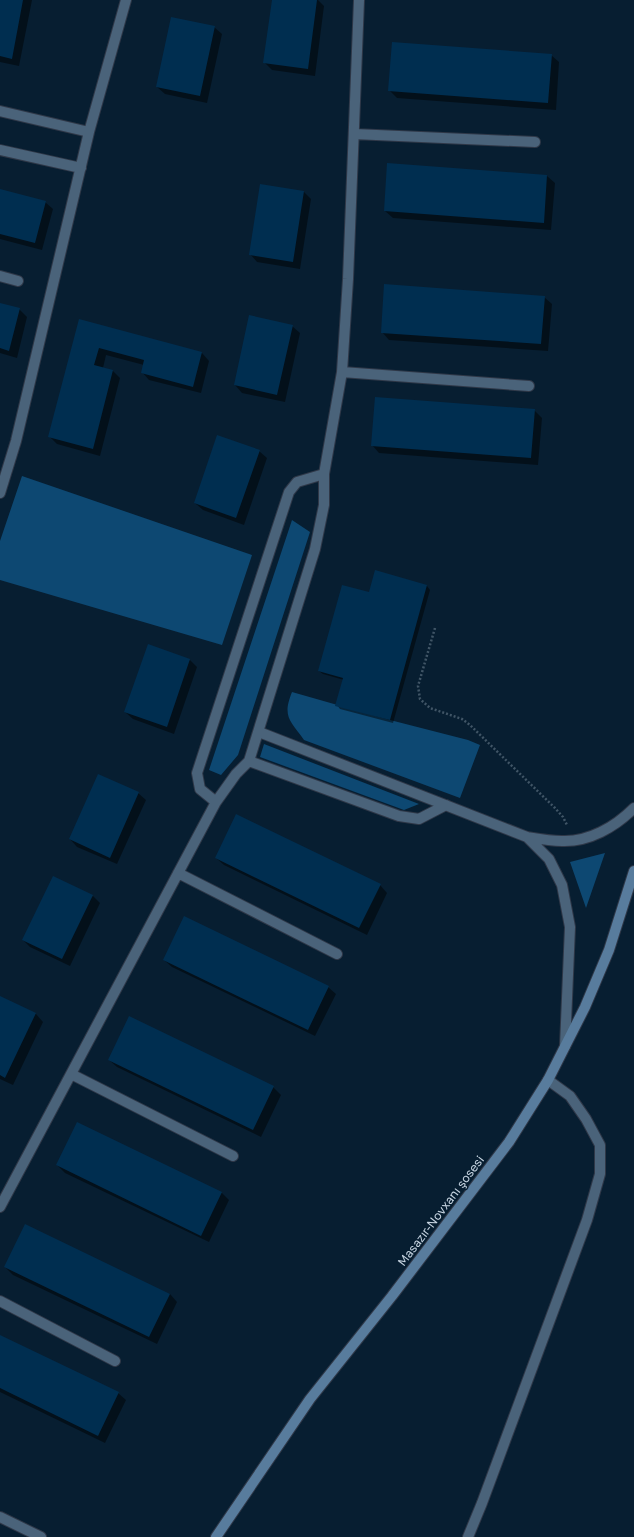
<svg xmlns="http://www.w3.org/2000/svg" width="634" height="1537" font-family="'Golos Text',sans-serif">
  <rect width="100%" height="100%" fill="#071e31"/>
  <path fill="#0d4872" d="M22 476 252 555 222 645 0 580V541Z
    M292 520 310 532 238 755 221 775 209 770Z
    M292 692 390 720 468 740 480 745 460 798 304 740C290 720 282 717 292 692Z
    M264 744 419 804 404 810 260 757Z
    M605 853 586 908 570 862Z"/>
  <path fill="#0007" d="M0 0H32L19 66 0 62Z
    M273 0H318L324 6 315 76 272 70 264 62Z
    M214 27 222 34 207 103 165 94 157 87Z
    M551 55 559 62 556 110 397 98 389 90Z
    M388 164 547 176 555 183 551 230 393 218 385 211Z
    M261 185 304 192 311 199 300 269 257 262 250 254Z
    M0 190 45 202 53 209 42 250 0 239Z
    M544 297 552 304 548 351 389 340 382 332Z
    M0 304 19 309 27 317 17 358 0 353Z
    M80 321 202 353 209 361 201 393 149 380 142 372 144 365 106 355 103 368 113 371 120 378 100 456 57 444 50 437Z
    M292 326 300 333 285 402 242 393 235 385Z
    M534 410 542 418 538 465 379 453 372 445Z
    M259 451 267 458 244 525 203 510 195 503Z
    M376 572 427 586 430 590 393 723 340 709 337 705 344 680 323 674 319 671 370 593Z
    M190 660 197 667 174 734 133 719 125 712Z
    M138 793 146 800 117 864 77 847 70 839Z
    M216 858 380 885 387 893 367 935 224 865Z
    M93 896 100 903 70 966 30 947 23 940Z
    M164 960 328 987 336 994 315 1036 172 967Z
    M0 997 36 1014 43 1022 13 1085 0 1079Z
    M109 1060 273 1087 281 1095 261 1137 117 1067Z
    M57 1165 222 1193 229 1200 209 1242 65 1173Z
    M5 1267 170 1294 177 1302 157 1344 13 1275Z
    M0 1336 118 1393 126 1400 105 1443 0 1392Z"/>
  <path fill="#002e50" d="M0 0H23L12 59 0 56Z
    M272 0H317L308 69 263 63Z
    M171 17 215 26 200 96 156 87Z
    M392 42 552 54 548 103 388 91Z
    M387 163 547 175 544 223 384 211Z
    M260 184 304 191 293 262 249 255Z
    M0 189 46 201 35 243 0 234Z
    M384 284 545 296 541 344 381 333Z
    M0 303 20 308 9 351 0 348Z
    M249 315 293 325 277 395 234 385Z
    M79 319 202 352 193 387 141 373 144 360 99 348 94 365 113 370 93 449 48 437Z
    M375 397 535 409 531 458 371 446Z
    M217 435 260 450 236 518 194 503Z
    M375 570 427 585 390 720 335 706 343 678 318 671 342 585 369 592Z
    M148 644 190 659 167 727 124 712Z
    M98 774 139 792 110 858 69 839Z
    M236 814 381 884 359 928 215 858Z
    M53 876 93 895 62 959 22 940Z
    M184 916 329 986 308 1030 163 960Z
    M0 996 36 1013 5 1078 0 1075Z
    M129 1016 274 1086 253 1130 108 1060Z
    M77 1122 222 1192 201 1236 56 1165Z
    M25 1224 170 1294 149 1337 4 1267Z
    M0 1335 119 1392 98 1436 0 1388Z"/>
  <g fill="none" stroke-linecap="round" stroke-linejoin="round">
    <defs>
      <path id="lane" d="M0 111 89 132
        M354 134 535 142
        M0 150 81 168
        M0 276 18 281
        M342 372 529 386
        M0 493 16 441 89 132 126 0
        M259 732 527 837C539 839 550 841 562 841 589 842 615 827 634 808
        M249 761 399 816 419 819 446 805
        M216 802 200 789 197 773 289 492 297 482 324 474
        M527 837 549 859 562 885 570 927 565 1046
        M178 873 337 954
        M71 1074 233 1156
        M0 1207 216 802 236 774 249 761 315 549 324 505V474L342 372 348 279 359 0
        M0 1301 115 1361
        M0 1517 41 1537
        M468 1537 482 1503 587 1220 600 1174V1145L586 1119 570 1096 548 1080"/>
      <path id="secondary" d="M216 1537 310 1399 392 1296 509 1142 548 1080 585 1007 609 950 634 871"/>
    </defs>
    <use href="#lane" stroke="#2f3848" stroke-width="12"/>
    <use href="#secondary" stroke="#2f3848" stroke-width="12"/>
    <path stroke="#405566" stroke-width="2.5" stroke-dasharray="2 2" stroke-linecap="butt" d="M435 628 418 686 420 699 430 708 462 719 470 725 555 808 563 817 567 825"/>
    <use href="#lane" stroke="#4a637a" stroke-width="10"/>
    <use href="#secondary" stroke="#587c9d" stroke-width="10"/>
  </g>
  <g text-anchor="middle" stroke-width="3" stroke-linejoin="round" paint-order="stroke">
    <g font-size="12" fill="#c5d3e0" stroke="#071e31">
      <text transform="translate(441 1211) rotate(-53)" y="4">Masazır-Novxanı şosesi</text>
    </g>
  </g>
</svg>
